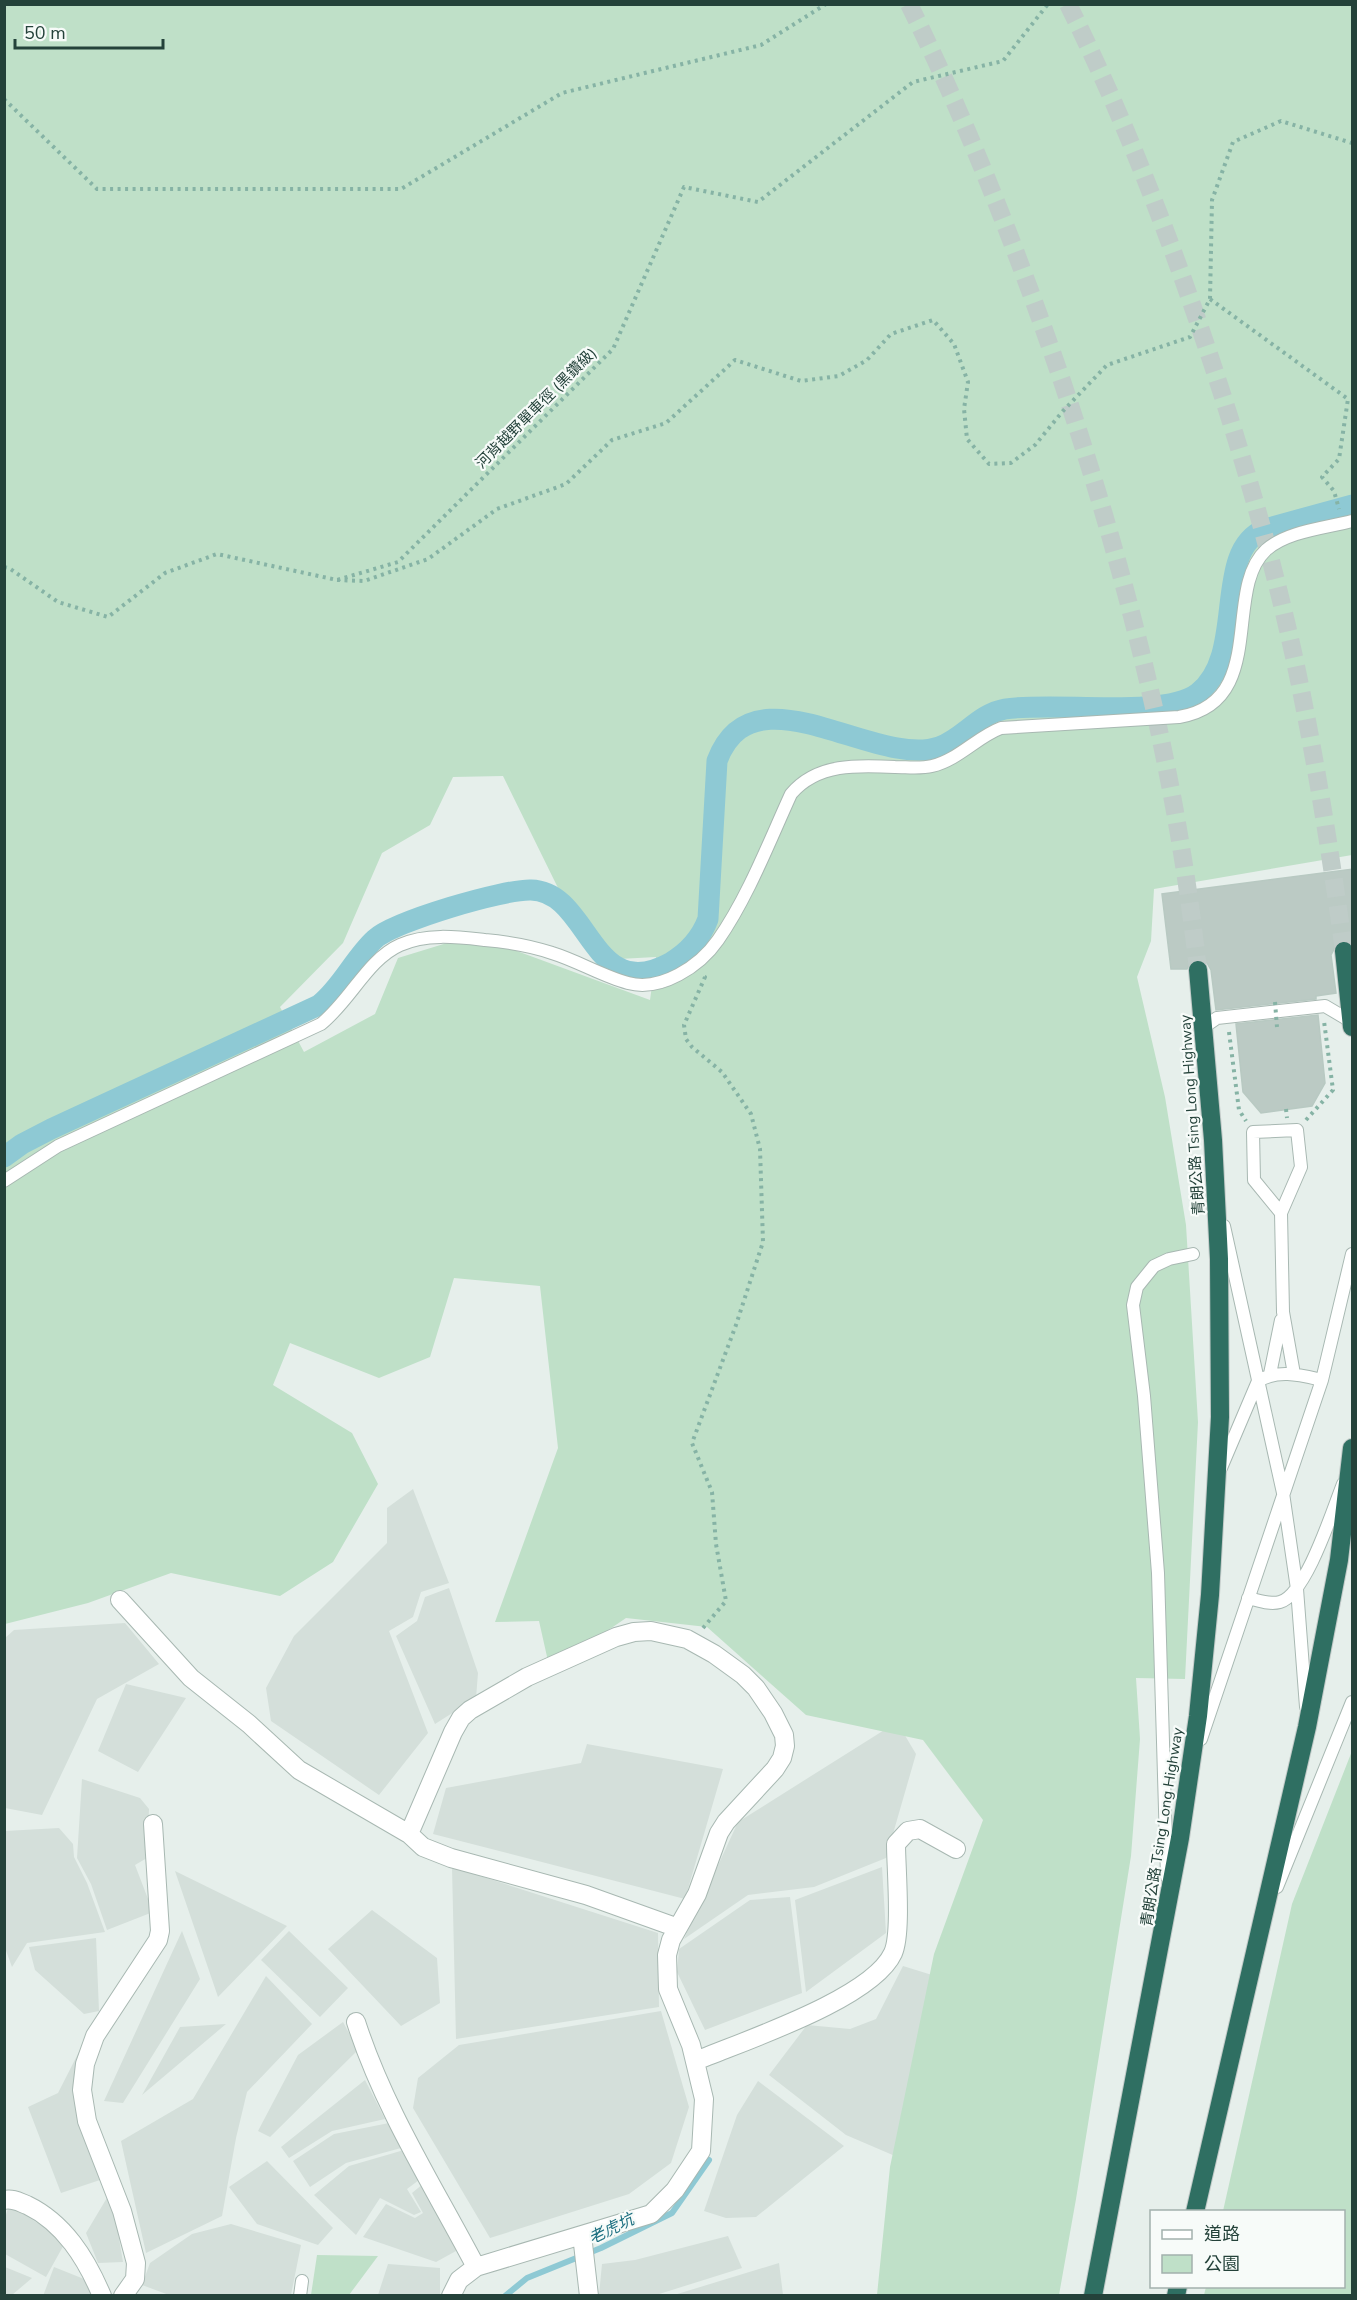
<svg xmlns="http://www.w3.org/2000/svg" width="1357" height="2300" font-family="'Nunito Sans','Noto Sans TC',sans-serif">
  <rect width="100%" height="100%" fill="#e6efeb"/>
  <path fill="#d4dfda" d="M413 1489 449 1583 421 1592 413 1617 389 1631 428 1733 379 1795 271 1721 266 1688 294 1636 387 1543V1508Z
    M449 1588 478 1673 476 1698 435 1724 396 1636 417 1621 425 1597Z
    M125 1623 159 1664 97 1699 42 1815 5 1808V1638L14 1630Z
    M126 1684 186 1698 138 1772 98 1751Z
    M897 1722 916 1754 886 1858 814 1887 748 1895 684 1939 738 1822Z
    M587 1744 723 1769 685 1899 433 1834 446 1788 581 1763Z
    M82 1779 140 1798 149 1809 147 1858 135 1865 153 1912 107 1930 91 1884 77 1858Z
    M59 1828 73 1844 74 1857 87 1883 105 1932 27 1943 12 1967 4 1945 5 1831Z
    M452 1867 658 1933 659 2007 456 2039Z
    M882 1867 886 1933 806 1992 795 1900Z
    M175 1871 287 1926 218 1997Z
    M790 1897 802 1993 705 2030 677 1972 679 1949 750 1900Z
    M372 1910 437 1958 440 2003 401 2026 328 1949Z
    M182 1931 200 1979 123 2103 104 2101Z
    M289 1931 348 1988 320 2017 261 1960Z
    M96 1938 99 2011 84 2014 35 1970 29 1947Z
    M903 1966 945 1979 909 2162 846 2135 769 2075 807 2025 850 2029 876 2019Z
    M266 1976 312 2024 247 2092 236 2138 222 2216 146 2253 121 2141 193 2099Z
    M661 2011 689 2107 671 2163 629 2194 490 2238 413 2108 418 2078 459 2045Z
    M343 2022 358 2050 270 2137 258 2131 298 2055Z
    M226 2024 142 2095 180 2027Z
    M86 2038 76 2102 103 2179 61 2193 28 2107 58 2093Z
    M365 2080 385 2119 332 2131 289 2158 281 2147Z
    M758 2081 844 2146 756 2217 726 2218 704 2211 737 2115Z
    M389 2123 401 2148 346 2163 310 2187 293 2161 334 2134Z
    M404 2150 423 2177 407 2189 421 2212 414 2215 380 2198 356 2235 314 2195 349 2166Z
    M267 2161 333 2228 318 2245 257 2224 229 2187Z
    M435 2174 459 2222 456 2251 436 2262 363 2237 386 2204 415 2218 423 2213 412 2193Z
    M111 2191 123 2262 98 2263 86 2233Z
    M9 2205 66 2241 46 2277 5 2254V2218Z
    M231 2224 301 2245 291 2295H169L142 2285 150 2263 192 2234Z
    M728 2236 742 2268 656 2295H599L602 2264 635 2260Z
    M779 2263 783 2295H674Z
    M388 2264 440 2268V2295H378Z
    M5 2267 32 2278 12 2295H5Z
    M54 2267 99 2285 94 2295 43 2296Z"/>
  <path fill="#bfe0c8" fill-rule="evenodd" d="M4 5H1352V855L1154 889 1151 941 1137 977 1165 1097 1186 1225 1198 1422 1185 1679 1136 1678 1140 1739 1131 1856 1076 2199 1059 2295H877L890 2167 934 1954 983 1820 923 1740 806 1715 707 1627 626 1618 550 1670 539 1621 495 1622 558 1448 540 1286 454 1278 430 1357 379 1378 290 1343 273 1385 352 1433 378 1484 333 1562 280 1596 171 1573 88 1603 5 1624ZM503 776 559 890 619 959 656 957 650 1000 473 935 398 958 375 1014 304 1052 280 1007 343 943 382 853 430 825 453 777Z
    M1352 1751V2295H1204L1206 2287 1344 2286V2212L1223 2211 1292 1904Z
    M317 2255 378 2256 349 2295H311Z"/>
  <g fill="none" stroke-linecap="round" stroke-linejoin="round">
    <path stroke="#8ec9d4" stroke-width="6" d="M505 2296 527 2278 601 2248 672 2213 709 2160"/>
    <path stroke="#8ec9d4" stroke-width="21" d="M4 1157 22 1144 51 1129 319 1005C342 987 354 958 375 939 395 921 504 889 531 890 590 891 591 1006 670 963 687 953 701 938 708 919L717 761C753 664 874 769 939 747 964 738 978 714 1005 709 1052 701 1165 719 1198 693 1248 654 1211 551 1265 529L1352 505"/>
  </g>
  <path fill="#bbcac4" stroke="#b8c9c2" stroke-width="1.5" d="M1353 869V944L1343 940 1338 942 1331 955 1336 993 1316 996V999L1216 1010 1211 970 1207 963 1196 959 1191 961 1187 969H1171L1162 894Z
    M1318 1015 1325 1083 1312 1106 1261 1113 1243 1092 1236 1024Z"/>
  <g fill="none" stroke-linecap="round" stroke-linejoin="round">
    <path stroke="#bfccc8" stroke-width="18" stroke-dasharray="18 9" stroke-linecap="butt" d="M909 4C969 126 1018 253 1062 381 1126 572 1176 769 1198 970
      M1068 4C1125 119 1170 238 1211 360 1244 460 1274 563 1296 666 1316 761 1331 856 1344 951"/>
    <defs>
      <path id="lane" d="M1204 1027 1217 1018 1325 1006 1352 1022
        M4 1181 58 1146 321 1024C350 1001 368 959 400 945 426 933 458 937 485 940 508 942 531 946 552 953 578 961 602 976 628 983 661 992 700 966 718 940 748 897 769 842 791 794 817 763 858 765 895 767 907 767 920 769 932 766 958 760 977 737 1001 728L1179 717C1269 702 1222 591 1266 550 1287 531 1326 528 1352 521
        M1281 1213 1254 1180 1253 1132 1297 1130 1301 1167 1281 1213 1283 1312 1294 1374
        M1224 1226 1283 1493 1297 1589 1306 1707
        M1270 1374 1281 1320
        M1221 1468 1258 1381C1279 1369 1300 1375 1322 1380
        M1248 1598C1258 1600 1269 1605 1280 1602 1306 1595 1333 1509 1343 1484
        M1201 1739 1322 1380 1352 1254
        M1167 1877 1158 1573 1144 1396 1133 1305 1137 1287 1154 1266 1169 1259 1193 1254
        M1277 1887 1352 1702
        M300 2296 302 2281"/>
      <path id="street" d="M120 1600 191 1678 249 1724 299 1770 409 1834 423 1847 451 1858 586 1895 678 1928
        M409 1834 453 1732 461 1718 470 1710 527 1677 616 1637 634 1632 651 1631 687 1639 714 1654 743 1675 756 1688 773 1713 784 1735 785 1746 782 1758 775 1769 726 1822 719 1833 697 1894 671 1940 667 1955 668 1989 691 2045 704 2099 701 2151 675 2190 651 2214 476 2267 459 2280 451 2296
        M356 2022C384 2109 434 2187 476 2267
        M696 2061C743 2041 872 1999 893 1953 902 1933 896 1868 896 1844L908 1831 920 1829 956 1849
        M4 2200C13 2198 19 2202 27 2205 64 2223 86 2258 102 2296
        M582 2235 589 2296
        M123 2296 135 2279 136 2263 122 2211 87 2121 82 2090 85 2064 95 2036 158 1940 160 1931 153 1824"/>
      <path id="highway" d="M1344 951 1352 1027
        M1195 2212 1307 1727 1339 1560 1352 1448
        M1093 2296 1180 1838 1198 1716 1210 1595 1220 1417 1219 1259 1213 1140 1198 970
        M1176 2296 1178 2286"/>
    </defs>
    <use href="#lane" stroke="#a8b8b2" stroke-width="14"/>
    <use href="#street" stroke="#a8b8b2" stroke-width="20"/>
    <use href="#highway" stroke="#c2cac8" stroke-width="20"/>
    <path stroke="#86b3a5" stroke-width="4" stroke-dasharray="3 4.5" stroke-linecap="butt" d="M4 99 97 189H401L562 93 761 45 826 4
      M1210 299 1348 399 1339 459 1322 477 1334 491 1339 509
      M4 567 9 568 58 602 108 617 165 573 217 554 337 580 398 562 613 349 684 187 758 202 913 82 1003 61 1048 4
      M337 580 364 581 428 559 497 509 566 484 612 440 666 423 735 360 801 381 839 376 867 360 891 334 933 320 954 344 968 382 964 409 967 439 989 464 1011 463 1035 445 1063 411 1107 365 1190 337 1210 299 1212 200 1233 142 1281 121 1352 143
      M1229 1032 1239 1110 1246 1121
      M1286 1109 1287 1118
      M1306 1120 1333 1090 1324 1021
      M703 1628 726 1601 716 1544 712 1492 692 1443 736 1325 763 1242 760 1149 751 1114 722 1072 692 1047 686 1039 684 1025 705 977 703 976"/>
    <use href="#lane" stroke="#fff" stroke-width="12"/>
    <use href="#street" stroke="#fff" stroke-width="18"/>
    <use href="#highway" stroke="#2f6f62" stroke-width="18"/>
    <path stroke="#86b3a5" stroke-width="4" stroke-dasharray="3 4.5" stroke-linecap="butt" d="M1275 1002 1277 1027"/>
  </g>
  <g text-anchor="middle" stroke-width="4.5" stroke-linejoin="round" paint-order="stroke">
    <g font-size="15" fill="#24423a" stroke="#f7fbf9">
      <text transform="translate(536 408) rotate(-45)" y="5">河背越野單車徑 (黑鑽級)</text>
      <text transform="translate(1192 1115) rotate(-94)" y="5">青朗公路 Tsing Long Highway</text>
      <text transform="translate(1162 1827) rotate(-81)" y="5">青朗公路 Tsing Long Highway</text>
    </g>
    <g font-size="16" font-style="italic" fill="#1c6f80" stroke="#f7fbf9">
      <text transform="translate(611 2228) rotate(-26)" y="6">老虎坑</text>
    </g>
  </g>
  <rect width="1357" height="2300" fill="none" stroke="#24423a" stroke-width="12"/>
  <rect x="1150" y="2210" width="195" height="78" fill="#f7fbf9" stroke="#a3b1ad" stroke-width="1.5"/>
  <rect x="1162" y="2230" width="30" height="9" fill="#ffffff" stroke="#a3b1ad" stroke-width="1.5"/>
  <text x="1204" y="2240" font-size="18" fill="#24423a">道路</text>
  <rect x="1162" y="2255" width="30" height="18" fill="#bfe0c8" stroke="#a3b1ad" stroke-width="1.5"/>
  <text x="1204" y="2270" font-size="18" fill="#24423a">公園</text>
  <path d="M15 39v9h148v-9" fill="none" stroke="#24423a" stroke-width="3"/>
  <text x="24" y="39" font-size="18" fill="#24423a" stroke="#f7fbf9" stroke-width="4.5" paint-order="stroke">50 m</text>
</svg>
